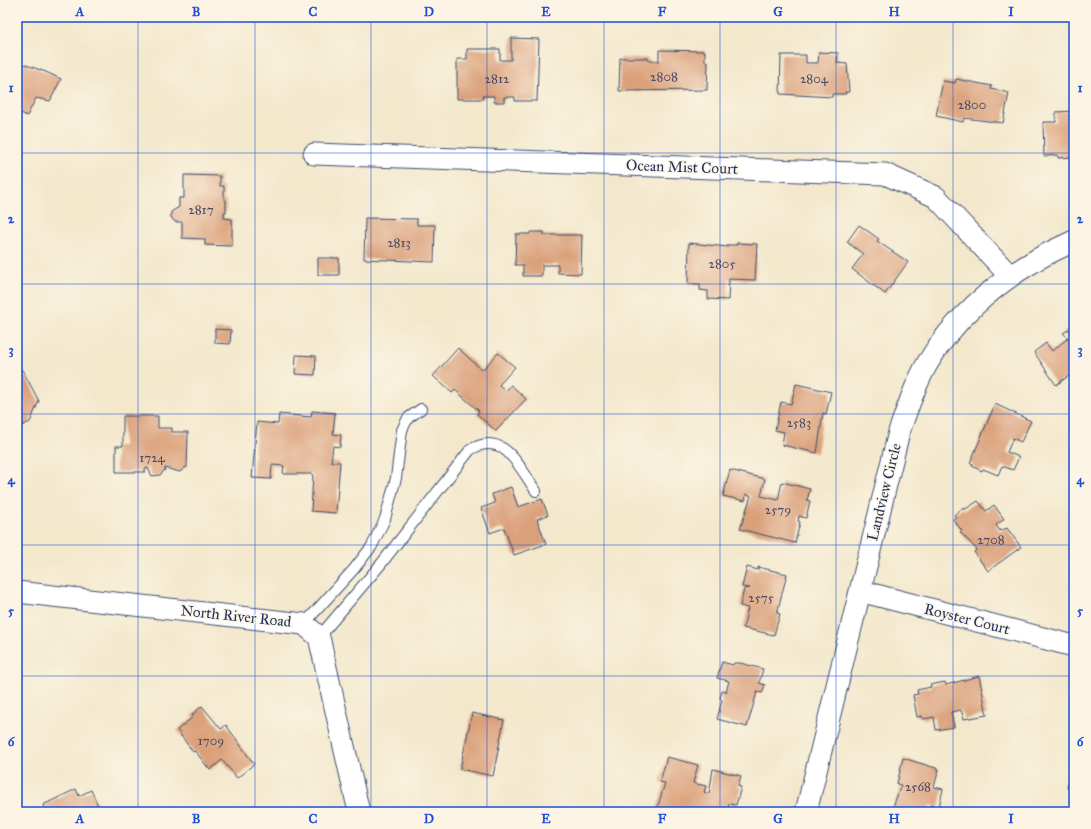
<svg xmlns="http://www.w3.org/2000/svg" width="1091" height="829" font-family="'IM FELL Great Primer',serif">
  <rect width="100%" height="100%" fill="#fcf5e5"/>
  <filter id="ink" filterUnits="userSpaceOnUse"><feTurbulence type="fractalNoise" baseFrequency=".025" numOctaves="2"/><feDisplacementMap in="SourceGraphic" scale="8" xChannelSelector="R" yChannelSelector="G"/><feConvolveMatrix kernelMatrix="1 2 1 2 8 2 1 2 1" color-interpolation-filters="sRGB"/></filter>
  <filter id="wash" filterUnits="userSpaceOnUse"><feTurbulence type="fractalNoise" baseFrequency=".012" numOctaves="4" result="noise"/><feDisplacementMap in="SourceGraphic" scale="16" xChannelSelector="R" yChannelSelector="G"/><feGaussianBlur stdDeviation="0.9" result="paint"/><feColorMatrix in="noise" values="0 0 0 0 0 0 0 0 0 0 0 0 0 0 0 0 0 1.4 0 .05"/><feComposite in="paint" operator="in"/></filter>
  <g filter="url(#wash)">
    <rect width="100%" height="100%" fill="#f3e8cc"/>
    <g id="blocks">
      <path fill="#daa07a" d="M511 38 539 39 537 101H515V97H504V102H494V96H483V99H457V59H467V49H500V60H511Z
        M659 50 705 51V62H708L707 90 619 91 620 58H648L649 61H659Z
        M819 52 838 53 837 63 847 64 849 92H845L846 94H832V97L780 94 781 55H806V63H818Z
        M24 64 46 72 61 79 50 101 36 98 27 116 17 111V74L19 75Z
        M956 79 992 86 991 89 1009 93 1003 123 964 118 963 122 936 116 943 81 955 83Z
        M1074 111V156H1072V157L1058 158V155L1044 156 1043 122H1056V112Z
        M184 175 220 176V186H224V200H226V212H224V218L232 219V246L205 245V239L182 238V222H175L171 217V212L179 207V198H184Z
        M365 218 417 219V225H435L434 262 364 259Z
        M859 225 879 239 877 241 908 262 885 294 852 269 863 254 847 242Z
        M530 232H544V235H582L581 274 558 273V265H542V276H523V265H515L516 234H530Z
        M689 243 728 247V245H737V243L757 244 755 280 729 279 728 300 708 299V291L700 290V284H688Z
        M318 258H339V275H318Z
        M1074 326V372L1056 385 1034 352 1046 343 1052 351 1068 338 1063 333Z
        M215 329 231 330 230 344 215 343Z
        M458 348 482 370 498 353 515 367 499 385 506 391 511 385 526 399 496 431 477 414 479 411 455 390 452 393 433 376Z
        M296 355 316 356 315 375 295 374Z
        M17 369 24 371V373L39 401 30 422 17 428Z
        M796 384 831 392 826 414 823 413 817 453 782 445 784 432 775 430 781 402 791 404Z
        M995 404 1031 421 1021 442 1013 438 1007 452 1019 457 1013 470 1002 466 998 475 983 469 982 471 972 466 973 464 970 463Z
        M312 411 335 413 333 434 341 435 340 447 333 446 331 462H340L336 513 311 511 313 474H283L284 466 272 465 271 479 252 478 257 422 278 424 279 414 311 417Z
        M123 416H158V428H172V432H188L187 467 184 468 180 472 165 468V470L160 475 152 476 148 468 145 469V472H116V446H123Z
        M730 470 765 479 761 496 778 500 782 482 810 489 807 500 810 501 806 518 799 516 798 521 800 522 795 543 740 529 751 496 746 494 745 501 723 496Z
        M511 487 518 507 542 499 548 515 537 519 546 544 514 555 504 528 490 533 481 508 495 503 492 494Z
        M978 501 986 511 994 505 1004 519 996 525 1000 531 1007 528 1021 547 988 571 974 552 977 550 960 532 962 531 953 519 956 517 954 515 963 508 964 510Z
        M747 567 758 570V567L787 574 777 613 780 614 774 635 743 628 748 608 740 606 744 589 750 588 742 587Z
        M722 662 733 665 734 663H740L763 669 759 683 765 685 762 693 757 692 747 727 717 719 722 700 720 698 722 691 726 692 729 681 717 678Z
        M979 676 987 715 964 719 961 710 951 712 954 727 936 730 934 717 923 719 922 716 917 717 913 695 918 694 917 690 931 687 930 685 945 682 946 685Z
        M202 706 221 729 226 725 254 764 237 778 222 760 210 770 195 751 193 752 177 730 193 717 192 715Z
        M472 713 504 720 493 776 460 769Z
        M667 757 698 765 693 783 706 786 704 792 709 794 713 769 741 776 738 786 741 787 736 805 729 804 728 808H731L730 812H656L665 783 660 782Z
        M903 758 939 769 934 787 943 789 939 807 930 805 928 812H891L901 785 897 784Z
        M1073 761H1074V790L1067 788Z
        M76 789 79 796 91 790 101 812H46L43 805Z"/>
    </g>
  </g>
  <g filter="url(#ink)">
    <use href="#blocks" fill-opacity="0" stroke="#3b4b6e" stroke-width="1"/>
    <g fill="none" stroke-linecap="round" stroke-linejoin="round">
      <defs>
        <path id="service" d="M304 624 354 569 372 546 385 519 396 478 402 430 408 418 421 409
          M319 637 381 564 470 450C504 429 519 467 536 491"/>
        <path id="minor" d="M314 154 885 174 936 197 1010 276
          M860 591 1074 646
          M17 592 304 624 319 637 359 812
          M806 812 899 432C907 409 915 385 927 364 952 321 993 285 1036 260 1048 253 1061 247 1074 241"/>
      </defs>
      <use href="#service" stroke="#3b4b6e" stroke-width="12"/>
      <use href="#minor" stroke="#3b4b6e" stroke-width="23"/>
      <use href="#service" stroke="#fff" stroke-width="10"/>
      <use href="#minor" stroke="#fff" stroke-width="21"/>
    </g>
  </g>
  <path fill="none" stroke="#1d4ed8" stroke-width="1" stroke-opacity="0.55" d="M138 17V812M255 17V812M371 17V812M487 17V812M604 17V812M720 17V812M836 17V812M953 17V812M17 153H1074M17 284H1074M17 414H1074M17 545H1074M17 676H1074"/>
  <g text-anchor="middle" stroke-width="3" stroke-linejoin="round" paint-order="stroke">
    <g font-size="13" fill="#4b4b65">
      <text x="664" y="81">2808</text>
      <text x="497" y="83">2812</text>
      <text x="814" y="83">2804</text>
      <text x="972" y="109">2800</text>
      <text x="201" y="214">2817</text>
      <text x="399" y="247">2813</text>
      <text x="722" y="268">2805</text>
      <text x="799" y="427">2583</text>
      <text x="152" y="462">1724</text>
      <text x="778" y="514">2579</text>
      <text x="991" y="544">2708</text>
      <text x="761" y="602">2575</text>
      <text x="211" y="745">1709</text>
      <text x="918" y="791">2568</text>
    </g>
    <g font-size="15" fill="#1b2f5e" stroke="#fcf5e5">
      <text transform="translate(682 167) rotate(2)" y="5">Ocean Mist Court</text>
      <text transform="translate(884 492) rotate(-76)" y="5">Landview Circle</text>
      <text transform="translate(236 616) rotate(6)" y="5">North River Road</text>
      <text transform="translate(967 619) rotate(14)" y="5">Royster Court</text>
    </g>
  </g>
  <rect width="1091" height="829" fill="none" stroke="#fcf5e5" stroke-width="44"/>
  <rect x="22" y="22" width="1047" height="785" fill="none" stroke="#1d4ed8" stroke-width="1.5"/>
  <g font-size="13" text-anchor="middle" font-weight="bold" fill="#1d4ed8">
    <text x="80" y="16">A</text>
    <text x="196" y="16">B</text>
    <text x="313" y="16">C</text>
    <text x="429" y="16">D</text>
    <text x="546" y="16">E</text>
    <text x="662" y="16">F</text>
    <text x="778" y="16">G</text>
    <text x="894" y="16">H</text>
    <text x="1011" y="16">I</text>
    <text x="11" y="92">1</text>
    <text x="1080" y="92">1</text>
    <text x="11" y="223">2</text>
    <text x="1080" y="223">2</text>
    <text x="11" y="354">3</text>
    <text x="1080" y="354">3</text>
    <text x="11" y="484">4</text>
    <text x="1080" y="484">4</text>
    <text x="11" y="615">5</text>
    <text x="1080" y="615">5</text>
    <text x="11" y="746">6</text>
    <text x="1080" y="746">6</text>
    <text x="80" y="823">A</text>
    <text x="196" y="823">B</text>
    <text x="313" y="823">C</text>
    <text x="429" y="823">D</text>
    <text x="546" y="823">E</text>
    <text x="662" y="823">F</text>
    <text x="778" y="823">G</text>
    <text x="894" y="823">H</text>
    <text x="1011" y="823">I</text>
  </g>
</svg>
